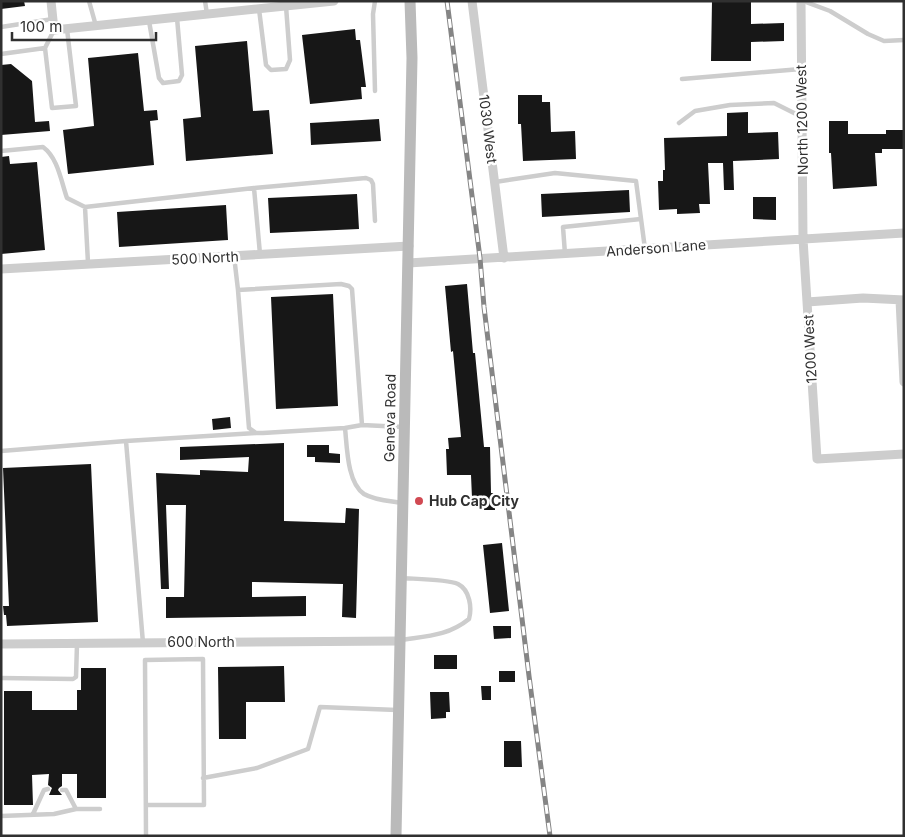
<svg xmlns="http://www.w3.org/2000/svg" width="905" height="837" font-family="Inter,sans-serif">
  <rect width="100%" height="100%" fill="#fff"/>
  <path fill="#171717" d="M1 1H24L25 6 1 9Z
    M712 1H751V24L784 23V41L751 42V61H711Z
    M355 29 356 40H360L366 87H361L362 99 310 104 302 35Z
    M247 41 253 111 269 110 273 154 186 161 183 119 201 117 195 46Z
    M138 53 144 111 157 110 158 120 150 121 154 165 68 174 63 130 94 126 88 58Z
    M11 64 32 81 35 122 49 121 50 131 1 135V65Z
    M518 95H542V102H550L551 132 575 131 576 159 523 161 521 124H518Z
    M748 112V133L778 132 779 159 733 161 734 190H724L723 163H708L710 204H699L700 213 677 214V209L659 210 658 181H663V170H665L664 138 727 136V113Z
    M379 119 381 141 311 145 310 123Z
    M829 121H848V134H886V130H904V149H882V153H875L877 186 833 189 831 153H829Z
    M9 156 10 164 37 162 45 250 1 254V157Z
    M629 190 630 212 542 217 541 194Z
    M357 194 359 229 270 233 268 198Z
    M753 197H776V220L753 219Z
    M226 205 228 240 119 247 117 212Z
    M467 284 473 353H475L484 447H490L491 493H495V510H482L481 497 472 498 471 475H447L446 449H449L448 438 461 437 453 351 451 352 445 286Z
    M333 294 338 406 276 409 271 297Z
    M230 417 231 428 213 430 212 419Z
    M284 443V521L345 523 346 508 359 509 356 618 342 617 343 584 252 582V597L306 596V616L166 618V597H184L186 505H166L169 589H161L156 473 200 475V470L248 472 249 457 180 460V447Z
    M307 445H329V453L340 454V463L315 462V457H307Z
    M91 464 98 622 7 626 6 615H4L3 606H9L3 468Z
    M502 543 509 611 490 613 483 545Z
    M493 626H511V638L494 639Z
    M434 655H457V669H434Z
    M284 666 285 702H246V739H219L218 667Z
    M81 668H106V798H77V774H62V786L59 788 58 790 62 795H49L52 788 48 785 49 774 32 775 33 805H4V691H32V710H77V690H81Z
    M499 671H515V682H499Z
    M481 686H491V700H482Z
    M430 692H449L450 712H446V718L431 719Z
    M504 741H521L522 767H504Z"/>
  <g fill="none" stroke-linecap="round" stroke-linejoin="round">
    <path stroke="#cdcdcd" stroke-width="4.5" d="M89 1 96 26
      M205 1 207 14
      M803 1 830 11 868 34 884 41 904 40
      M259 9 266 65 271 70 286 69 290 60 286 6
      M149 21 159 78 163 83 179 81 182 75 177 18
      M1 27 53 19
      M45 48 52 108 76 106 67 29
      M1 54 45 48 54 30
      M682 79 801 69
      M375 91 373 14 375 1
      M679 123 695 111 730 105 774 103 802 117
      M1 151 43 147C58 158 61 181 67 198L85 207
      M495 182 555 173 636 181 645 249
      M254 188 366 178 371 180 373 184 375 221
      M565 254 563 227 641 219
      M234 256 238 290 341 284 349 286 352 289 362 425 345 428C347 446 347 483 364 494 374 500 390 501 402 503
      M88 263 85 207 254 188 260 254
      M238 290 249 428 256 433H263L345 428
      M362 425 403 427
      M126 441 256 433
      M1 451 126 441 143 643
      M401 640C427 636 448 636 469 619 472 608 470 590 458 584 447 579 414 579 401 578
      M1 678 73 679 76 677 77 644
      M203 778 257 768 308 749 320 707 397 710
      M62 790H66L76 809
      M33 814 44 790 48 789
      M1 816 54 814 76 809H100
      M146 836 145 660 203 659 204 805H147"/>
    <path stroke="#cdcdcd" stroke-width="9" d="M51 1 54 30 334 1
      M472 1 504 258
      M801 1 803 239 817 459 904 454
      M408 263 904 233
      M1 269 409 246
      M900 300 904 382
      M807 302 863 298 904 300
      M1 644 400 641"/>
    <path stroke="#bababa" stroke-width="11" d="M396 836 412 58 410 1"/>
    <defs>
      <path id="rail" d="M447 1 480 258 484 307 529 676 550 836"/>
    </defs>
    <use href="#rail" stroke="#858585" stroke-width="5"/>
    <use href="#rail" stroke="#fff" stroke-width="3" stroke-dasharray="9" stroke-linecap="butt"/>
  </g>
  <circle fill="#d14952" stroke="#fff" stroke-width="2" cx="419" cy="501" r="5"/>
  <g text-anchor="middle" stroke-width="5" stroke-linejoin="round" paint-order="stroke">
    <g font-size="14" fill="#303030" stroke="#fff">
      <text transform="translate(802 120) rotate(-91)" y="5">North 1200 West</text>
      <text transform="translate(488 129) rotate(83)" y="5">1030 West</text>
      <text transform="translate(656 248) rotate(-4)" y="5">Anderson Lane</text>
      <text transform="translate(205 258) rotate(-3)" y="5">500 North</text>
      <text transform="translate(810 349) rotate(-93)" y="5">1200 West</text>
      <text transform="translate(390 418) rotate(-89)" y="5">Geneva Road</text>
      <text x="201" y="647">600 North</text>
    </g>
    <g font-size="14" font-weight="bold" fill="#303030" stroke="#fff" text-anchor="start">
      <text x="429" y="506">Hub Cap City</text>
    </g>
  </g>
  <rect width="905" height="837" fill="none" stroke="#303030" stroke-width="5"/>
  <path d="M12 32v8h144v-8" fill="none" stroke="#303030" stroke-width="2.5"/>
  <text x="20" y="32" font-size="15" fill="#303030" stroke="#ffffff" stroke-width="4" paint-order="stroke">100 m</text>
</svg>
